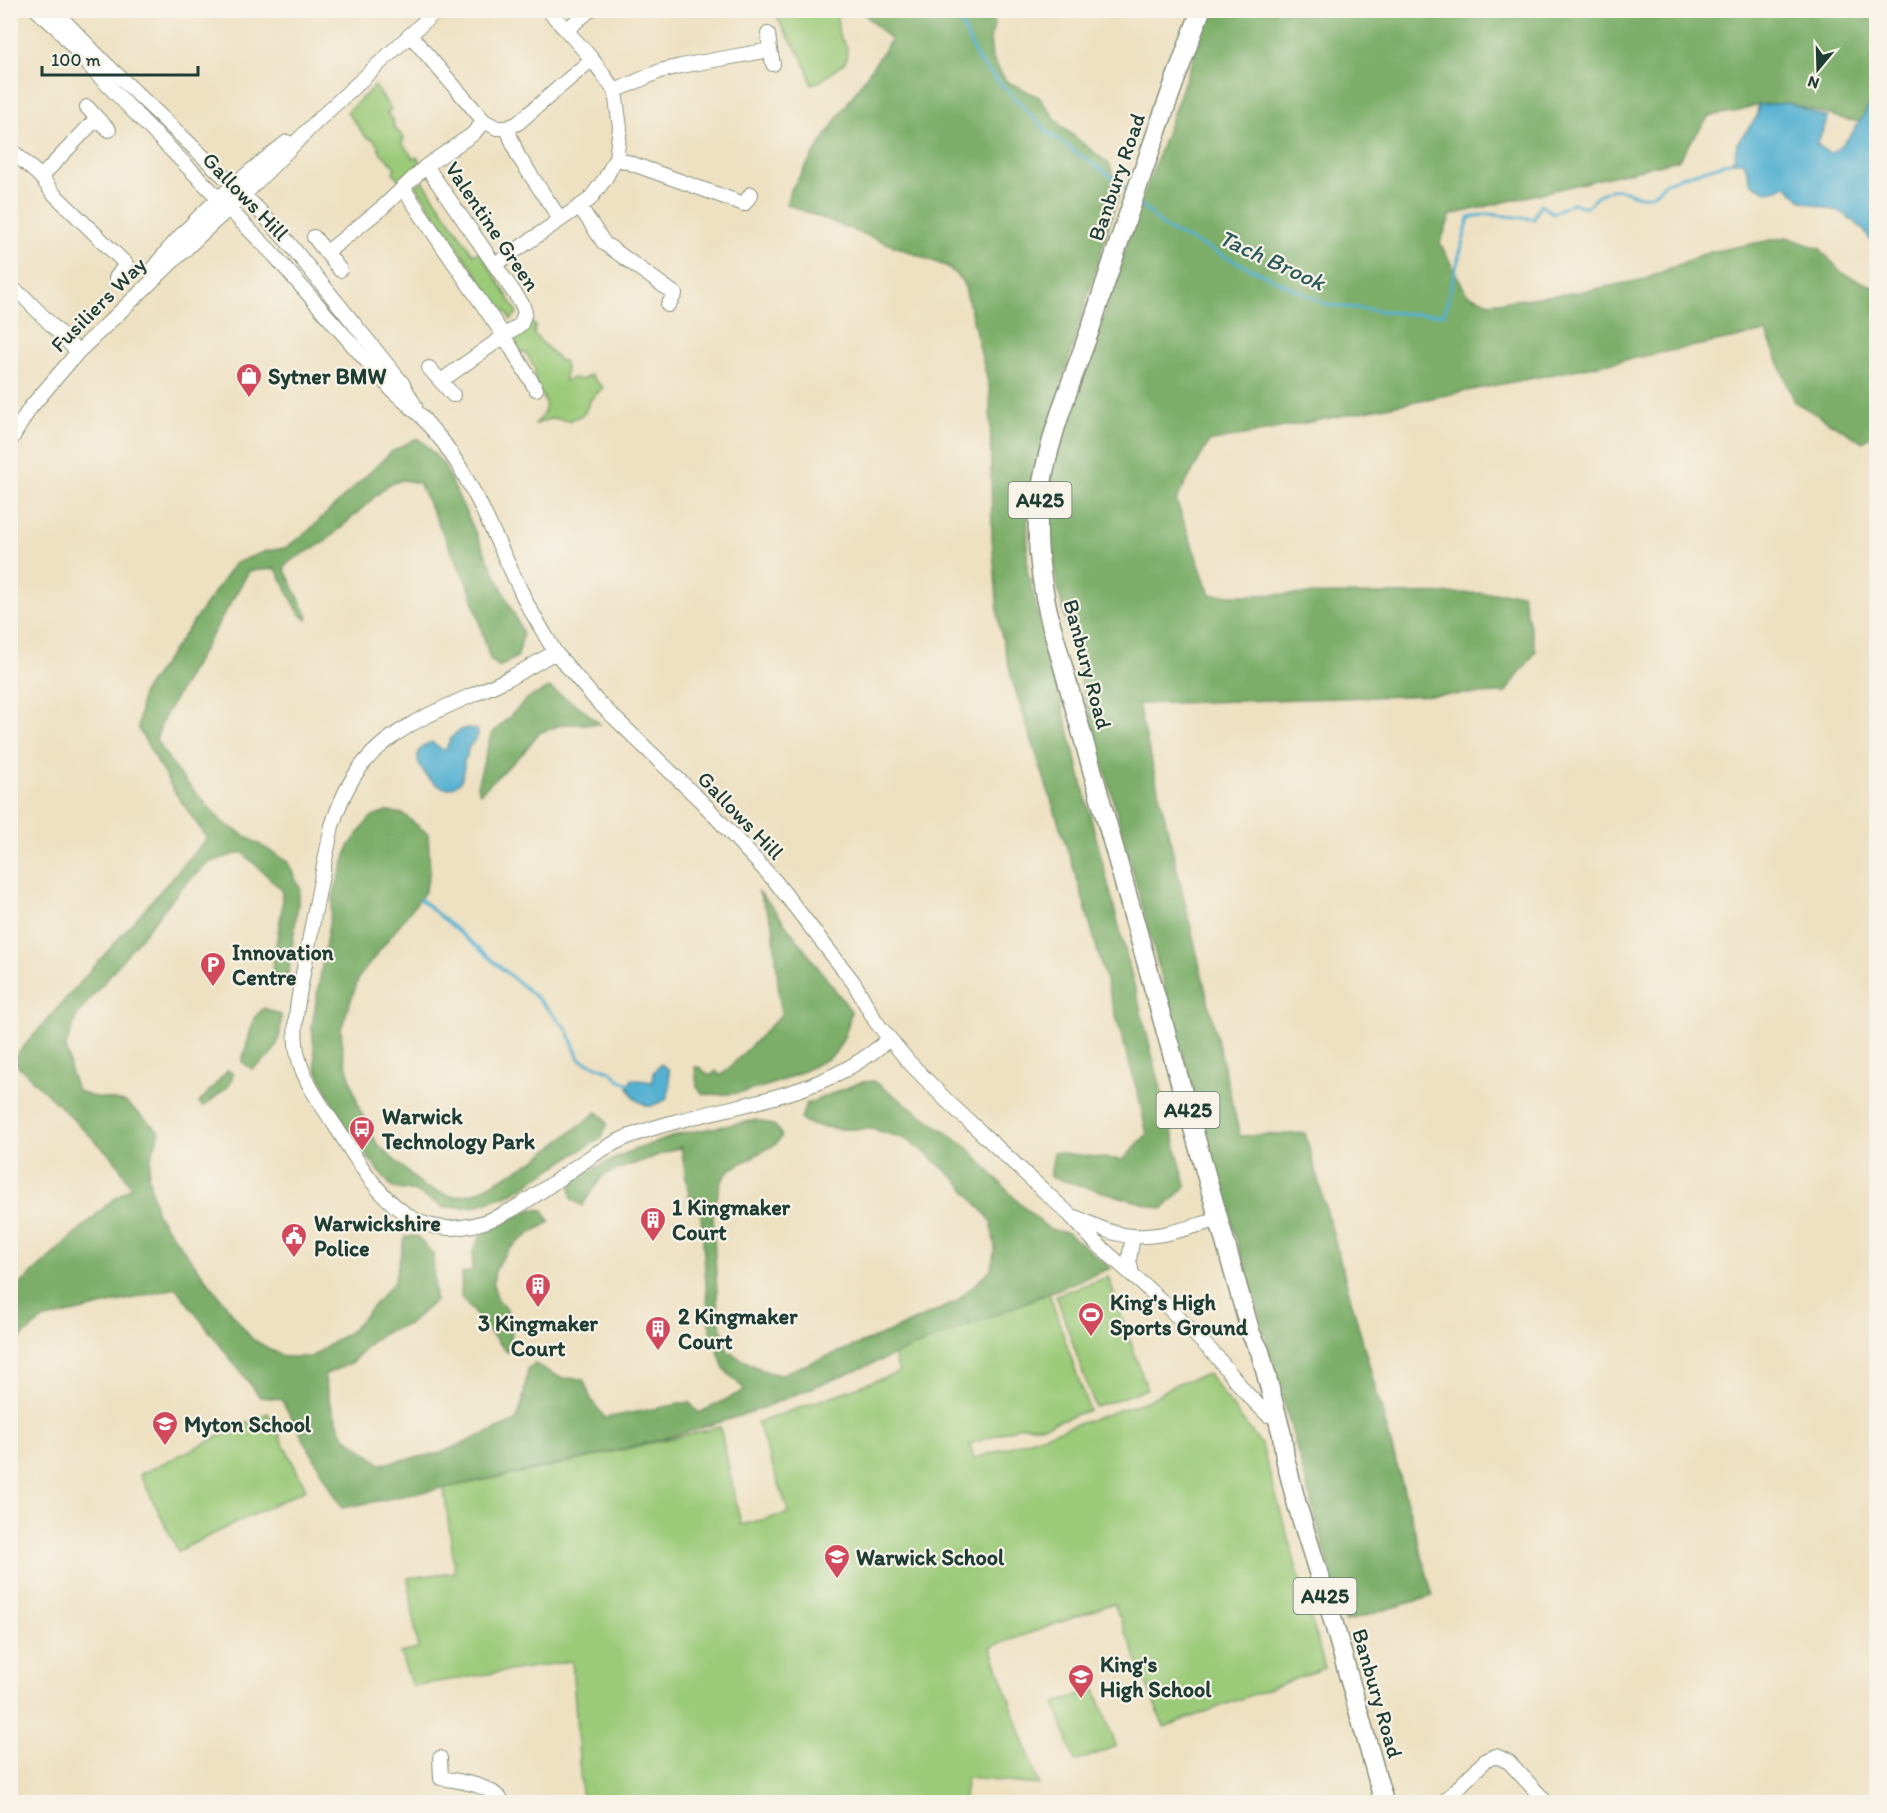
<svg xmlns="http://www.w3.org/2000/svg" width="1887" height="1813" font-family="Itim,sans-serif">
  <rect width="100%" height="100%" fill="#f7f3e8"/>
  <filter id="ink" filterUnits="userSpaceOnUse"><feTurbulence type="fractalNoise" baseFrequency=".0167" numOctaves="2"/><feDisplacementMap in="SourceGraphic" scale="12" xChannelSelector="R" yChannelSelector="G"/><feConvolveMatrix kernelMatrix="1 2 1 2 8 2 1 2 1" color-interpolation-filters="sRGB"/></filter>
  <filter id="wash" filterUnits="userSpaceOnUse"><feTurbulence type="fractalNoise" baseFrequency=".008" numOctaves="4" result="noise"/><feDisplacementMap in="SourceGraphic" scale="24" xChannelSelector="R" yChannelSelector="G"/><feGaussianBlur stdDeviation="1.35" result="paint"/><feColorMatrix in="noise" values="0 0 0 0 0 0 0 0 0 0 0 0 0 0 0 0 0 1.4 0 .05"/><feComposite in="paint" operator="in"/></filter>
  <g filter="url(#wash)">
    <rect width="100%" height="100%" fill="#eee1c2"/>
    <path fill="#9bca79" stroke="#5d8456" stroke-width="1.5" d="M775 11H836L839 35 847 47 846 61 821 81 811 84C807 55 783 37 775 11Z
      M375 86 391 109 387 113 394 122 393 126 404 138 402 143 413 158 417 157 421 162 400 181 393 172 395 167 379 151V147L374 140 366 137 347 112Z
      M423 181 473 254 480 252 516 310 517 313 511 320 506 311 500 309 416 186Z
      M530 322 535 325 534 334 559 360 564 361 566 367 565 381 574 378 582 380 590 375 603 388 591 399 584 414 569 421 552 418 534 425C562 400 530 393 535 369L526 353 520 352 512 339Z
      M1108 1277 1147 1389 1095 1407 1056 1295Z
      M1049 1293 1089 1410 1044 1426H1021L970 1444 974 1459 1149 1400 1178 1383 1208 1374 1262 1446 1325 1668 1164 1727 1114 1603 991 1647 1039 1785 967 1778 963 1802H582L572 1661 412 1686 400 1653 418 1649 408 1578 455 1572 444 1488 531 1471 720 1427 741 1525 789 1513 757 1423 899 1372 893 1354Z
      M268 1413 306 1489 178 1551 140 1474Z
      M1095 1689 1116 1746 1075 1762 1055 1703Z"/>
    <path fill="#7cae69" stroke="#4e764e" stroke-width="1.5" d="M860 10 989 11 995 24 990 38 992 58 1006 81 1039 97 1061 126 1109 164 1120 189 1028 496 1027 570 1186 1186 1163 1209 1050 1177 1054 1152 1123 1160 1147 1134 1138 1094 1079 885 1014 686 999 625 992 538 990 391 964 283 948 267 786 204 790 191 834 123 891 40Z
      M1210 11H1876V125L1844 119 1788 103 1752 106 1740 111 1709 116 1678 160 1451 215 1440 243 1467 294 1490 303 1579 292 1646 279 1705 253 1787 237 1820 249 1842 273 1876 288V430L1863 442 1795 402 1766 332 1209 442 1176 500 1210 595 1522 593 1536 651 1505 693 1138 704 1240 1136 1305 1133 1433 1596 1344 1622 1274 1366 1202 1125 1070 642 1052 561 1048 516 1051 477 1136 217Z
      M417 438 423 442 443 464 523 633 518 656 500 667 490 660 471 592 419 483 402 480 388 485 325 542 290 561 284 568 308 617 307 620 299 613 276 569 249 571 162 721 156 740 177 772 222 822 287 861 300 888 288 977 281 983 270 982 282 909V890L242 852 208 863 183 886 77 1015 66 1046 71 1073 77 1090 90 1096 125 1102 160 1132 152 1153 148 1175 157 1215 252 1339 284 1357H311L352 1330 394 1282 405 1237 417 1236 433 1255 435 1301 409 1324 390 1330 373 1340 351 1363 324 1375 330 1403 343 1435 381 1464 440 1453 516 1421 522 1404 528 1368 535 1364 561 1378 583 1379 591 1399 605 1418 689 1402 699 1413 745 1390 724 1369 709 1324 700 1202 689 1196 681 1147 603 1175 582 1206 572 1199 570 1188 575 1178 628 1152 680 1134 757 1120 775 1126 782 1136 776 1144 729 1170 720 1184 713 1216 718 1315 728 1352 762 1370 779 1375 880 1336 956 1302 991 1269 995 1248 991 1221 959 1182 928 1155 906 1139 872 1129H839L811 1125 801 1119 806 1104 861 1082 874 1081 968 1148 1020 1204 1049 1229 1068 1233 1111 1268 757 1410C623 1456 481 1480 342 1508L281 1399 260 1397 176 1288 42 1320 11 1346V1293L110 1202 131 1187 116 1161 12 1060 207 838 174 791 138 728 142 694 235 563 266 551 285 548 307 532 391 452Z
      M549 688 580 707 600 724H564L539 733 524 752 480 793 477 786 491 735 528 698Z
      M387 811 403 814 428 834 430 871 425 892 359 977 341 1029 343 1054 359 1108 377 1144 424 1187 454 1197 475 1193 535 1160 597 1112 604 1118 607 1124 602 1137 513 1193 473 1207H443L416 1192 393 1188 347 1132 316 1068 312 1026 334 894 349 846 370 818Z
      M758 891 774 909 851 1011C848 1027 845 1040 834 1054 830 1059 821 1062 815 1065 781 1083 742 1098 703 1094L697 1087 695 1067H699L710 1076 716 1071 721 1076 781 1015 773 925Z
      M264 1008 281 1015C281 1044 277 1054 252 1069L242 1062 254 1018Z
      M228 1070 233 1074 229 1086 203 1107 199 1103Z
      M532 1209 543 1210 550 1222C524 1236 481 1261 497 1297 499 1303 506 1306 508 1312 513 1324 513 1341 507 1352L497 1341 461 1297 462 1273 472 1271 473 1252 481 1235Z"/>
    <path fill="#53b0d1" stroke="#397682" stroke-width="1.5" d="M1788 103 1828 118 1817 144 1830 154C1849 142 1859 124 1869 105H1876V248L1863 229 1843 213 1802 201 1787 186 1768 192 1751 183 1744 162H1730L1734 159 1737 143 1757 117 1758 105Z
      M468 728 477 730 478 736 468 748 467 756 464 761V770L461 781C458 784 453 788 449 788 434 791 398 752 432 742L445 751C450 739 454 730 468 728Z
      M661 1064 669 1070 670 1088 666 1100 649 1107 635 1099 628 1087 632 1079 653 1082 654 1072Z"/>
    <g fill="none" stroke-linecap="round" stroke-linejoin="round">
      <path stroke="#53b0d1" stroke-width="3" d="M955 10 978 60 1001 84 1049 133 1116 180 1127 190
        M1141 204 1165 228 1328 305 1408 314H1444L1469 218 1487 214 1534 219 1540 205 1553 213 1572 203 1587 207C1598 194 1610 185 1628 192 1633 194 1640 197 1646 196 1657 196 1660 185 1669 181L1730 162
        M420 899 538 999 567 1029 579 1059 612 1072 619 1080 629 1084"/>
    </g>
  </g>
  <g filter="url(#ink)">
    <g fill="none" stroke-linecap="round" stroke-linejoin="round">
      <defs>
        <path id="minor" d="M37 10 57 28 94 71 274 255 392 390 421 416 444 443 461 469 479 502 527 604 555 652 596 700 703 803 775 881 854 983 876 1022 908 1061 946 1100 1070 1215 1095 1242 1164 1303 1217 1357 1247 1394 1268 1415
          M54 10 105 63 257 208 288 242 402 383 415 406
          M566 30 590 10
          M768 34 770 50
          M410 35 484 121 497 128H507L518 156 560 219
          M615 91 660 71 681 66 770 50 773 64
          M97 118 109 130
          M507 128 518 123 592 59
          M10 149 41 177 53 193 126 264 116 278
          M616 158 744 204 751 194
          M426 166 522 304 525 312 521 324 441 381
          M41 177 97 118 87 107
          M403 188 504 336 536 389
          M580 207 604 243 675 294 668 305
          M314 237 340 270
          M327 252 383 207 426 166 473 134 484 121
          M496 264 589 200 605 179 616 158 620 128 615 91 592 59 548 10
          M151 271C189 221 238 180 287 142
          M10 287 24 297 78 352
          M429 368 453 395
          M10 441 30 408 78 352 214 222 244 195 316 122 437 10
          M555 652C537 663 518 674 499 683 453 705 395 723 362 765 348 783 339 804 332 826 323 870 314 914 306 958 301 986 293 1016 296 1044 299 1077 321 1104 338 1130 357 1160 374 1191 403 1212 420 1225 441 1230 462 1227 522 1220 573 1158 630 1136 720 1102 813 1106 889 1039
          M1075 1217C1093 1225 1113 1235 1133 1236 1161 1238 1190 1227 1217 1220
          M1132 1274 1129 1260 1133 1236
          M440 1758 441 1778C462 1782 490 1784 503 1802
          M1444 1802 1485 1761 1496 1756 1509 1762 1546 1802"/>
        <path id="major" d="M1201 10C1162 114 1126 219 1092 324 1072 382 1046 441 1039 503 1035 544 1041 584 1051 624L1251 1334 1260 1351 1265 1370 1282 1435 1285 1458 1297 1505 1330 1610 1384 1802"/>
      </defs>
      <use href="#minor" stroke="#868f7b" stroke-width="16"/>
      <use href="#major" stroke="#868f7b" stroke-width="21"/>
      <use href="#minor" stroke="#fff" stroke-width="14"/>
      <use href="#major" stroke="#fff" stroke-width="18"/>
    </g>
  </g>
  <defs>
    <symbol id="shop-pin" viewBox="-11 -11 22 30"><path d="M0 17L-7.5 6A9.5 9.5 0 1 1 7.5 6Z" fill="#d1495b" stroke="#f7f3e8"/><path d="M-5-2.5h2.3a2.7 3.5 0 0 1 5.4 0H5L5.5 6h-11ZM-1.5-2.5h3a1.5 2.3 0 0 0-3 0Z" fill="#fff"/></symbol>
    <symbol id="parking-pin" viewBox="-11 -11 22 30"><path d="M0 17L-7.5 6A9.5 9.5 0 1 1 7.5 6Z" fill="#d1495b" stroke="#f7f3e8"/><path d="M-3.5-5.5H1a3.5 3.5 0 0 1 0 7H-1V5.5H-3.5ZM-1-3.4V-.6H.8a1.4 1.4 0 0 0 0-2.8Z" fill="#fff"/></symbol>
    <symbol id="bus-pin" viewBox="-11 -11 22 30"><path d="M0 17L-7.5 6A9.5 9.5 0 1 1 7.5 6Z" fill="#d1495b" stroke="#f7f3e8"/><path d="M-5-6H5V4H4V6H2V4H-2V6H-4V4H-5ZM-3.5-4V0h7V-4ZM-3.5 1.2v1.5H-2V1.2ZM2 1.2v1.5H3.5V1.2Z" fill="#fff"/></symbol>
    <symbol id="building-pin" viewBox="-11 -11 22 30"><path d="M0 17L-7.5 6A9.5 9.5 0 1 1 7.5 6Z" fill="#d1495b" stroke="#f7f3e8"/><path d="M-4-6H4V6H1V3H-1V6H-4ZM-2.5-4.3h1.7v1.8h-1.7ZM.8-4.3h1.7v1.8H.8ZM-2.5-1h1.7V.8h-1.7ZM.8-1h1.7V.8H.8Z" fill="#fff"/></symbol>
    <symbol id="civic-pin" viewBox="-11 -11 22 30"><path d="M0 17L-7.5 6A9.5 9.5 0 1 1 7.5 6Z" fill="#d1495b" stroke="#f7f3e8"/><path d="M-.6-6.5H3V-4.5H.6V-3L4-1V1h2V6H-6V1h2V-1L-.6-3ZM-1.2 2.5V6h2.4V2.5Z" fill="#fff"/></symbol>
    <symbol id="stadium-pin" viewBox="-11 -11 22 30"><path d="M0 17L-7.5 6A9.5 9.5 0 1 1 7.5 6Z" fill="#d1495b" stroke="#f7f3e8"/><path d="M0-5a6.5 5 0 1 0 0 10a6.5 5 0 1 0 0-10ZM-3.5-1.8h7v3.6h-7Z" fill="#fff"/></symbol>
    <symbol id="school-pin" viewBox="-11 -11 22 30"><path d="M0 17L-7.5 6A9.5 9.5 0 1 1 7.5 6Z" fill="#d1495b" stroke="#f7f3e8"/><path d="M0-5L7-2L0 1L-7-2ZM-4 1L0 2.5L4 1V4Q0 6-4 4Z" fill="#fff"/></symbol>
  </defs>
  <g fill-rule="evenodd">
    <use href="#shop-pin" x="234" y="361" width="30" height="40"/>
    <use href="#parking-pin" x="198" y="950" width="30" height="40"/>
    <use href="#bus-pin" x="347" y="1114" width="30" height="40"/>
    <use href="#building-pin" x="638" y="1205" width="30" height="40"/>
    <use href="#civic-pin" x="279" y="1221" width="30" height="40"/>
    <use href="#building-pin" x="523" y="1271" width="30" height="40"/>
    <use href="#stadium-pin" x="1076" y="1300" width="30" height="40"/>
    <use href="#building-pin" x="643" y="1314" width="30" height="40"/>
    <use href="#school-pin" x="150" y="1409" width="30" height="40"/>
    <use href="#school-pin" x="822" y="1542" width="30" height="40"/>
    <use href="#school-pin" x="1066" y="1662" width="30" height="40"/>
  </g>
  <g text-anchor="middle" stroke-width="4.5" stroke-linejoin="round" paint-order="stroke">
    <g fill="#f7f3e8" stroke="#60746a" stroke-width="1.5">
      <rect x="1008.5" y="482" width="63" height="36" rx="4.5"/>
      <rect x="1156.5" y="1092" width="63" height="36" rx="4.5"/>
      <rect x="1293.5" y="1578" width="63" height="36" rx="4.5"/>
    </g>
    <g font-size="21" font-weight="bold" fill="#1f3d34">
      <text x="1040" y="507">A425</text>
      <text x="1188" y="1117">A425</text>
      <text x="1325" y="1603">A425</text>
    </g>
    <g font-size="22" fill="#1f3d34" stroke="#f7f3e8">
      <text transform="translate(1116 177) rotate(-71)" y="8">Banbury Road</text>
      <text transform="translate(246 196) rotate(46)" y="8">Gallows Hill</text>
      <text transform="translate(493 226) rotate(56)" y="8">Valentine Green</text>
      <text transform="translate(98 304) rotate(-45)" y="8">Fusiliers Way</text>
      <text transform="translate(1088 664) rotate(75)" y="8">Banbury Road</text>
      <text transform="translate(741 815) rotate(46)" y="8">Gallows Hill</text>
      <text transform="translate(1378 1693) rotate(74)" y="8">Banbury Road</text>
    </g>
    <g font-size="22" font-weight="bold" fill="#1f3d34" stroke="#f7f3e8" text-anchor="start">
      <text x="268" y="384">Sytner BMW</text>
      <text x="232" y="960">Innovation<tspan x="232" dy="25">Centre</tspan></text>
      <text x="382" y="1124">Warwick<tspan x="382" dy="25">Technology Park</tspan></text>
      <text x="672" y="1215">1 Kingmaker<tspan x="672" dy="25">Court</tspan></text>
      <text x="314" y="1231">Warwickshire<tspan x="314" dy="25">Police</tspan></text>
      <text x="1110" y="1310">King's High<tspan x="1110" dy="25">Sports Ground</tspan></text>
      <text x="678" y="1324">2 Kingmaker<tspan x="678" dy="25">Court</tspan></text>
      <text x="538" y="1331" text-anchor="middle">3 Kingmaker<tspan x="538" dy="25">Court</tspan></text>
      <text x="184" y="1432">Myton School</text>
      <text x="856" y="1565">Warwick School</text>
      <text x="1100" y="1672">King's<tspan x="1100" dy="25">High School</tspan></text>
    </g>
    <g font-size="24" font-style="italic" fill="#2c5a5b" stroke="#f7f3e8">
      <text transform="translate(1272 260) rotate(25)" y="8">Tach Brook</text>
    </g>
  </g>
  <rect width="1887" height="1813" fill="none" stroke="#f7f3e8" stroke-width="36"/>
  <g transform="translate(1818 69) rotate(199)" stroke="#f7f3e8" stroke-width="4.5" paint-order="stroke">
  <path d="M0-4.5L10 22L0 15L-10 22Z" fill="#1f3d34"/>
  <text y="-9" font-size="16" font-weight="bold" text-anchor="middle" fill="#1f3d34">N</text>
  </g>
  <path d="M42 66v9h156v-9" fill="none" stroke="#1f3d34" stroke-width="3"/>
  <text x="51" y="66" font-size="18" fill="#1f3d34" stroke="#f7f3e8" stroke-width="4.5" paint-order="stroke">100 m</text>
</svg>
